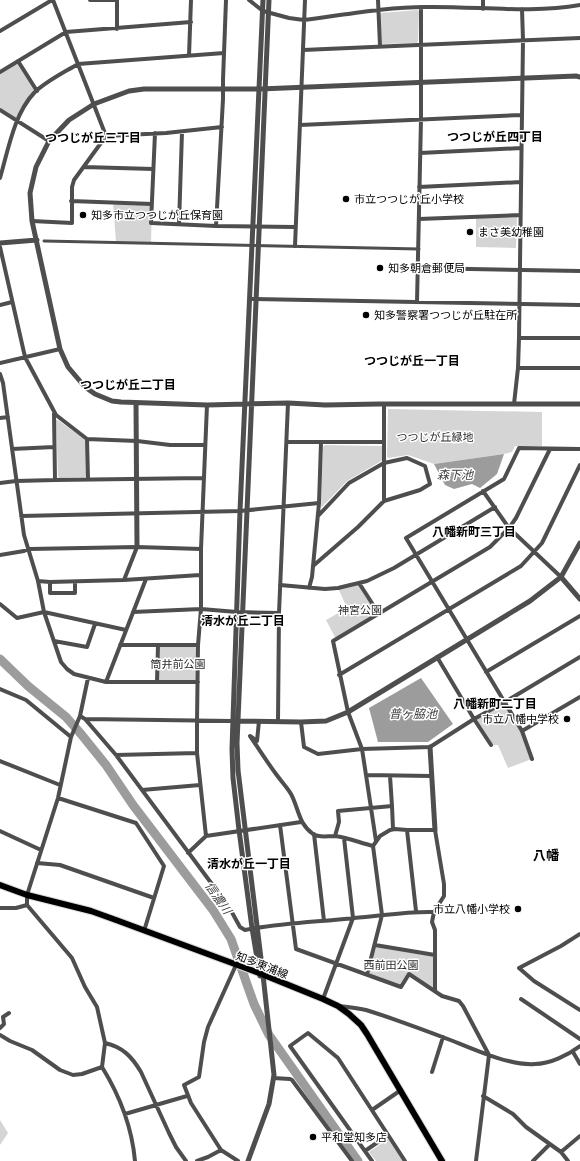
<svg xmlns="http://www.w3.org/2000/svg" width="580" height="1161" font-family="Helvetica,'Noto Sans JP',sans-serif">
  <rect width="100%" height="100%" fill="#fff"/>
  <path fill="#d5d5d5" d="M417 10 419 11 418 41 417 43 382 44 380 43 379 15 381 13Z
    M18 61 37 91 16 121 0 110V72Z
    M113 203 152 204 151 243 116 242Z
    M517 217 516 248 476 247V218Z
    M388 409 542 412V446H515L512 452 504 454 434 464 408 455 389 458 387 457Z
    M56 420H58L84 439 86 443 87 475 85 477 59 478 58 476Z
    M325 445 382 446 383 460 347 481 321 508 323 447Z
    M359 583 379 614 336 639 326 620 347 608 338 588Z
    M158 645H198V682H157Z
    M505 702 522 731 532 759 508 768 498 745H491L474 719Z
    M375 945 435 955V990L409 974 401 987 367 974Z
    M0 1120 8 1133 0 1145Z
    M388 1139 403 1161H376L369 1152Z"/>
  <path fill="#9c9c9c" d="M504 454 497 474 480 488 472 484 454 489 445 485 434 464Z
    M421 678 453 724 428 742H378L369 708Z"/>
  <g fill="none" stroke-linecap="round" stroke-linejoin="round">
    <path stroke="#9c9c9c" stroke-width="9" d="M0 659 28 686 66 717 81 734 106 765 133 805 213 910 231 939 254 1004 269 1035 358 1161"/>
    <defs>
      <path id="primary" d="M0 885 27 895 91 911 116 920 259 973 323 999 338 1006 349 1014 361 1025 367 1034 442 1161"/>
    </defs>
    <use href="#primary" stroke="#dbdbdb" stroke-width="8"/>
    <path stroke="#4e4e4e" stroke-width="3" d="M44 241 419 249"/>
    <path stroke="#4e4e4e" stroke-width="4" d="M53 0 106 136
      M90 0H117
      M249 0 263 11 289 18 304 20C344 15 385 7 425 7 477 6 529 14 580 5
      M378 0 380 46
      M483 9V0
      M117 29V0
      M0 31 52 0
      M303 50 580 38
      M189 56 191 0
      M18 61 37 91
      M0 72 66 32 191 22
      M0 110 49 141
      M300 125 521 115
      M155 133 151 223 216 226 295 227
      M420 153 521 148
      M84 167 153 169
      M0 178C8 151 14 114 34 93 46 81 63 73 78 64L224 53
      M419 187 521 182
      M71 201 152 204
      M419 219 520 215
      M32 221 72 223V187L74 180 106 136 166 133 222 127
      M179 224 182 132
      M216 226 223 99V80L226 0
      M295 246 305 0
      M0 247 25 357 56 415 87 439 137 441 170 445H205
      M418 268 580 271
      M250 299 580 305
      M417 302 421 119V7
      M0 305 12 302
      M519 338H580
      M0 363 60 349
      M518 368H580
      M0 374 3 383 24 535 38 581 44 612 61 662 67 669 74 674 106 682H198
      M514 404 518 368 519 338 523 40 522 9
      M54 413 55 480
      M0 418 8 417
      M87 439 88 479
      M287 442H384
      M12 449 54 447
      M0 483 16 481 55 480 204 478
      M483 491 509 528 561 577
      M384 501V404
      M21 516 240 511 319 503
      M0 555 24 551 29 549 137 547 201 549
      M313 566 358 527 384 501 420 490 430 484 425 466 407 458 384 463 349 483 318 516
      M124 580 137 547
      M38 581 50 582 124 580 200 575
      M50 582V593H75V582
      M359 583 379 614
      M280 585 325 589 338 588 367 581 394 568 495 507
      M309 588 312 577 319 503 321 443
      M0 604 17 618 44 612 126 630
      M133 612 201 609 237 612 279 613
      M54 641 87 647 95 624
      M120 645H158
      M437 657 474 719 491 745
      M486 672 580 616
      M339 675 521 566 542 543 580 465
      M88 678 80 716 71 737 58 798 27 895V905L72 958 85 987 97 1007 105 1043 102 1067C120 1096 132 1128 135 1161
      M106 682 146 579
      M157 682 158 645H198
      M0 689 26 700 71 737
      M80 716 85 719 116 755 229 907 240 927 245 930C281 923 318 922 354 918 381 916 407 911 434 912
      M85 719 232 721
      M259 721 257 741 250 736C259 749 267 762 276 774 281 781 287 787 291 794 299 809 298 823 313 834 319 838 327 836 334 836 347 837 360 843 373 846
      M278 721 279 613 288 403
      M301 722 304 747 318 754 362 749 430 747 474 719 505 702 580 657
      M522 731 580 697
      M116 755 197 753
      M532 759 522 731 406 538 504 479 519 448 580 449
      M0 761 60 785
      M366 775 376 841
      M390 776 392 806
      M431 776 366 775 362 749 348 712 333 641 490 547 509 528 516 518 550 449
      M142 790 200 785
      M58 798 136 823 164 866 144 931
      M280 825 296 949 401 987 409 974 442 996 459 1001 463 1006 489 1055 476 1161
      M407 830 416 911
      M0 831 41 850
      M314 834 324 921
      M206 836 197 753V721L198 645 201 609V549L207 405
      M335 836 339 822 338 811 392 806 393 829
      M188 853 206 836 301 822
      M37 863 60 865 154 898
      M0 908H16L27 905
      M580 934 561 946 519 968 534 981 580 1010
      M375 945 435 955
      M236 965 208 1027 204 1042 199 1077 184 1085 191 1103 221 1150 238 1161
      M367 974 382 915 373 846 380 836 390 830 395 829 407 830H435L444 884V896L434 912 432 922 435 930V990
      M323 999 353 918 344 838
      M521 999 580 1039
      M339 1006C348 1007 357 1008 366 1010 395 1019 424 1030 453 1041 475 1050 511 1066 535 1064 550 1064 568 1055 580 1046
      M0 1028 4 1024 3 1017 9 1013
      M0 1035 10 1041 32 1050 60 1070 73 1075 82 1074 102 1067
      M105 1043C123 1047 132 1057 141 1072L169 1133 176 1147 186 1161
      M573 1052 580 1064
      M432 1072 443 1037
      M273 1078 290 1079 292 1080 352 1161
      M483 1096 513 1114 526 1127 561 1152 568 1161
      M372 1110 401 1090
      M125 1114 187 1096
      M365 1151 388 1135
      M561 1152 580 1136
      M197 1161 208 1157 221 1150
      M372 1161 290 1046 308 1033 338 1058 405 1161
      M533 1161 550 1144"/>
    <path stroke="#4e4e4e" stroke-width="5" d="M580 77 576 76 260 89H144L129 91 94 104 69 120 49 141 36 167 30 193 32 221 60 349 68 367 85 387 95 394 112 401 121 402 207 405 288 403 325 405 379 404H580
      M0 243 37 240
      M136 403 137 547
      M561 577 580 599
      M235 721 301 722 326 721 348 712 530 601 561 577 580 543
      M430 747 435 830
      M260 976 252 928 239 830 233 778 232 749 240 511 263 0
      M248 1161 269 1104 274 1075 263 975 238 770 237 743 269 0"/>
    <use href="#primary" stroke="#000" stroke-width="6"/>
  </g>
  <g fill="#000" stroke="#fff" stroke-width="1.5">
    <circle cx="346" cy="199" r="4"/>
    <circle cx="83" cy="215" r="4"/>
    <circle cx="470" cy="232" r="4"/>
    <circle cx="380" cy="268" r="4"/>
    <circle cx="366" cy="315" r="4"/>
    <circle cx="567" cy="719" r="4"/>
    <circle cx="518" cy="909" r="4"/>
    <circle cx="313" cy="1137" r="4"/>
  </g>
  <g text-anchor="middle" stroke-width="3" stroke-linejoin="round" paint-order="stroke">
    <g font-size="11" fill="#000" stroke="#fff" text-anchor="start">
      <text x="354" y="203">市立つつじが丘小学校</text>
      <text x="91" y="219">知多市立つつじが丘保育園</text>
      <text x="478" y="236">まさ美幼稚園</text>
      <text x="388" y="272">知多朝倉郵便局</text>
      <text x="374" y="319">知多警察署つつじが丘駐在所</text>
      <text x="559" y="723" text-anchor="end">市立八幡中学校</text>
      <text x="510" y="913" text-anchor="end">市立八幡小学校</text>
      <text x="321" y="1141">平和堂知多店</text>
    </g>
    <g font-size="11" fill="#2c2c2c" stroke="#fff">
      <text x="435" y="441">つつじが丘緑地</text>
      <text x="360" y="614">神宮公園</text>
      <text x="178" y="668">筒井前公園</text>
      <text x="391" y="969">西前田公園</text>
    </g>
    <g font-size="11" fill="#000" stroke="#fff">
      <text transform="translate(262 965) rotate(21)" y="4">知多東浦線</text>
    </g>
    <g font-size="12" font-weight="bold" fill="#000" stroke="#fff">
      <text x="495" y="141">つつじが丘四丁目</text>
      <text x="93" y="142">つつじが丘三丁目</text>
      <text x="412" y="365">つつじが丘一丁目</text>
      <text x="128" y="389">つつじが丘二丁目</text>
      <text x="474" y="536">八幡新町三丁目</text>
      <text x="243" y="625">清水が丘二丁目</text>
      <text x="495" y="708">八幡新町二丁目</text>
      <text x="249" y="868">清水が丘一丁目</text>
    </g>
    <g font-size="12" font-style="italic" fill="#3d3d3d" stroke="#fff">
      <text x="455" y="479">森下池</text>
      <text x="413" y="718">普ヶ脇池</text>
      <text transform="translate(218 898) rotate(55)" y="4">信濃川</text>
    </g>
    <g font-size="13" font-weight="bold" fill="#000" stroke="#fff">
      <text x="546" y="860">八幡</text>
    </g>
  </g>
</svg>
